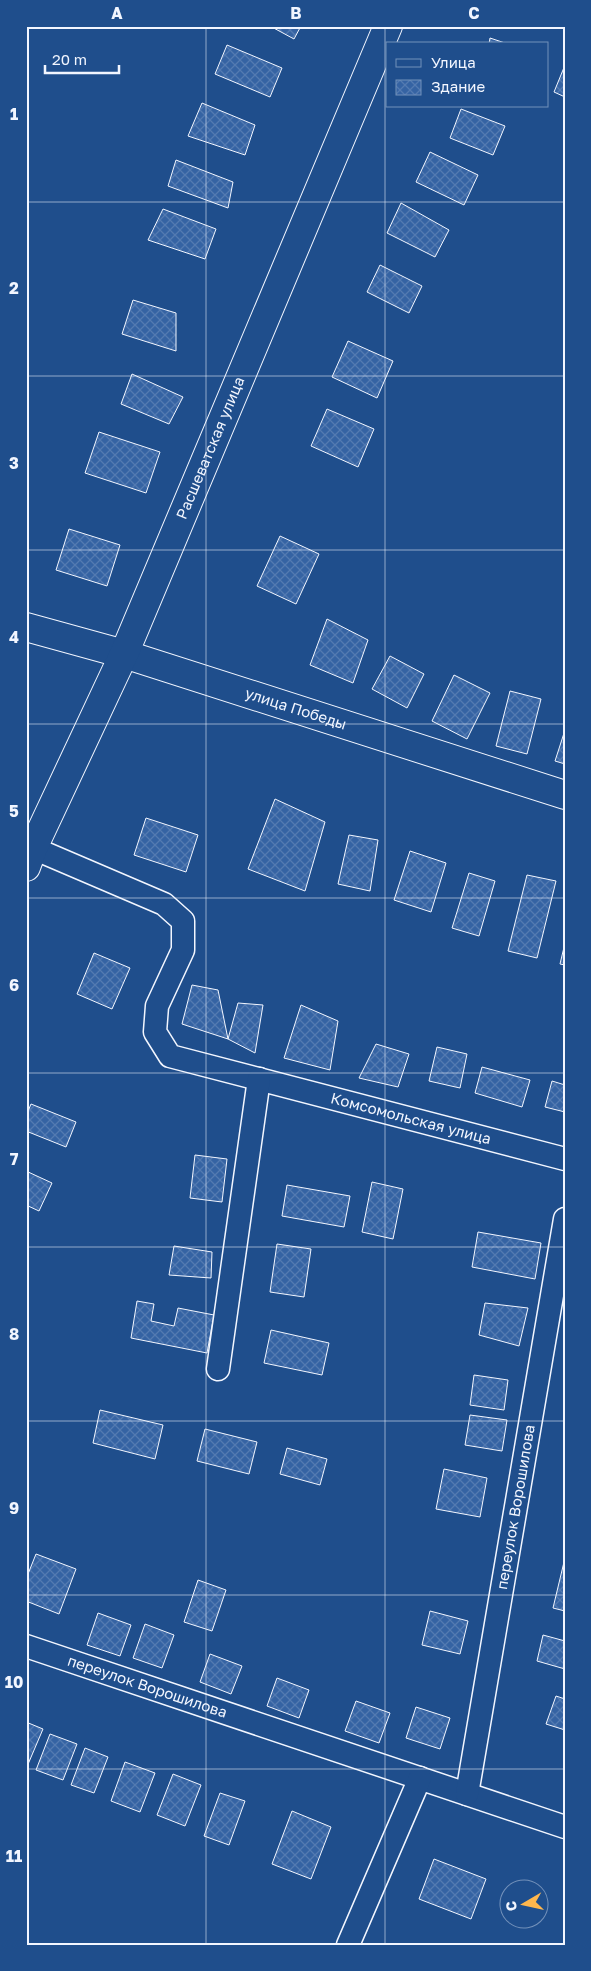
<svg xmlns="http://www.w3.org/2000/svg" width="591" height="1971" font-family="'Golos Text',sans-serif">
  <defs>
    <pattern id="building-cross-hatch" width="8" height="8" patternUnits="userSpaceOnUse" patternTransform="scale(1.25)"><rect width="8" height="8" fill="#3563a3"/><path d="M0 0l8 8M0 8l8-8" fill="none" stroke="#537ab1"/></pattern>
  </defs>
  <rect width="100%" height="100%" fill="#1f4e8c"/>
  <path fill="url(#building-cross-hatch)" stroke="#f2f6ff" d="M270 26H301L294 39Z
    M490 38 508 44H489Z
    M227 45 282 68 270 97 215 74Z
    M565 65V97L554 92Z
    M202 103 255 125 245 155 188 136Z
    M461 109 505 126 493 155 450 138Z
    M430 152 478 175 464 205 416 182Z
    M176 160 233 182 228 208 168 186Z
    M401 203 449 230 435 257 387 233Z
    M163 209 216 229 205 259 148 240Z
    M380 265 422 286 409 313 367 292Z
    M133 300 176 313V351L122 334Z
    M348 341 393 361 377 398 332 377Z
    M132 374 183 397 169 424 121 404Z
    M327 409 374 429 358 467 311 446Z
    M99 432 160 452 146 493 85 473Z
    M69 529 120 545 107 586 56 570Z
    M280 536 319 554 296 604 257 586Z
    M327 619 368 640 353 683 310 665Z
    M390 656 424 674 407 708 372 689Z
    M454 675 490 693 467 739 432 721Z
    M510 691 541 699 527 754 496 746Z
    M565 730V764L555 761Z
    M275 799 325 822 305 891 248 869Z
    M146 818 198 835 186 872 134 855Z
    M349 835 378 840 370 891 338 884Z
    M410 851 446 863 431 912 394 900Z
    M469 873 495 881 479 936 452 928Z
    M527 875 556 881 537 958 508 951Z
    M565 943V965L560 964Z
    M94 953 130 968 112 1009 77 994Z
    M192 985 218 990 228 1039 182 1024Z
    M238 1003 263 1005 255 1053 228 1039Z
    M301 1005 338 1021 330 1070 284 1058Z
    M376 1044 409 1054 398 1087 359 1078Z
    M437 1047 467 1054 460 1088 429 1081Z
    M482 1067 530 1080 522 1107 475 1093Z
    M552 1081 565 1085V1112L545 1107Z
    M31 1104 76 1122 66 1147 26 1131V1116Z
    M195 1155 227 1159 222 1202 190 1198Z
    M26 1171 52 1183 39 1211 26 1205Z
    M372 1182 403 1189 393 1239 362 1232Z
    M287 1185 350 1196 344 1227 282 1216Z
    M478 1232 541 1243 535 1279 472 1267Z
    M277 1244 311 1249 304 1297 270 1292Z
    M174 1246 212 1252 211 1278 169 1275Z
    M137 1301 154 1304 151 1321 174 1326 178 1308 214 1315 207 1353 131 1338Z
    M485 1303 528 1308 519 1346 479 1335Z
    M271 1330 329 1343 322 1375 264 1363Z
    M474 1375 508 1380 504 1410 470 1405Z
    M100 1410 163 1425 155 1459 93 1443Z
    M470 1415 507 1420 502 1451 465 1445Z
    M205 1429 257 1442 249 1474 197 1461Z
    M287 1448 327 1459 320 1485 280 1474Z
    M444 1469 487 1478 480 1517 436 1509Z
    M36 1554 76 1569 59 1614 26 1601V1579Z
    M564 1562H565V1611L553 1608Z
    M198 1580 226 1590 212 1631 184 1622Z
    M430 1611 468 1621 460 1654 422 1645Z
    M98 1613 131 1625 120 1656 87 1645Z
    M145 1624 174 1635 162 1668 133 1658Z
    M543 1635 565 1641V1669L537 1661Z
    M210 1654 242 1666 231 1694 200 1682Z
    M277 1678 309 1690 299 1718 267 1706Z
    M556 1696 565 1699V1730L546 1724Z
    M356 1701 390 1713 379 1743 345 1731Z
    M416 1707 450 1718 440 1749 406 1738Z
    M26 1722 43 1729 26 1769Z
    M50 1734 77 1744 63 1780 36 1770Z
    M85 1748 108 1757 94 1793 71 1785Z
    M125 1762 155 1773 140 1812 111 1801Z
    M173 1774 201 1785 185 1826 157 1815Z
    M220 1793 245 1801 229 1845 204 1836Z
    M292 1811 331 1827 311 1879 272 1864Z
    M434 1859 486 1879 471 1919 419 1899Z"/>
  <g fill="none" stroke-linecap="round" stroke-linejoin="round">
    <defs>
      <g id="minor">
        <path id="s1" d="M33 848 164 904 183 921V950L157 1006 155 1032 170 1056 565 1159"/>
        <path d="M218 1369 259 1079"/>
        <path id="s2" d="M26 1646 565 1827"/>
        <path id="s3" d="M467 1794 565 1219"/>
        <path d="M348 1945 420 1778"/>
      </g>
      <g id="tertiary">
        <path id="s4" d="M26 627 124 654 565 795"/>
        <path id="s5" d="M26 867 33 848 124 654 388 26"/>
      </g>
    </defs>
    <use href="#minor" stroke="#f2f6ff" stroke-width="25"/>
    <use href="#tertiary" stroke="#f2f6ff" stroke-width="30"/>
    <use href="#minor" stroke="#1f4e8c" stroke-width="22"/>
    <use href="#tertiary" stroke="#1f4e8c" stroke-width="28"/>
  </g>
  <path fill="none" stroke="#f2f6ff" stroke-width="1" stroke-opacity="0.55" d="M206 26V1945M385 26V1945M26 202H565M26 376H565M26 550H565M26 724H565M26 898H565M26 1073H565M26 1247H565M26 1421H565M26 1595H565M26 1769H565"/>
  <g text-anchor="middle" stroke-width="4" stroke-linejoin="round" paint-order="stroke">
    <g font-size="15" fill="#f2f6ff" stroke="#1f4e8c">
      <text dy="5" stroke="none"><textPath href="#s5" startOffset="458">Расшеватская улица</textPath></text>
      <text dy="5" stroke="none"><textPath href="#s4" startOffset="282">улица Победы</textPath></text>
      <text dy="5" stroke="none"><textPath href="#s1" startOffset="562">Комсомольская улица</textPath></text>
      <text dy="5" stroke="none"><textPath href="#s3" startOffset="291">переулок Ворошилова</textPath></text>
      <text dy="5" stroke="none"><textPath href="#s2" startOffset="128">переулок Ворошилова</textPath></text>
    </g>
  </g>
  <rect width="591" height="1971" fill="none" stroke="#1f4e8c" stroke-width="55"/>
  <rect x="386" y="42" width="162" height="65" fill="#1f4e8c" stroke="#7391ba"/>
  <rect x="396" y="59" width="25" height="8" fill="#1f4e8c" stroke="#7391ba"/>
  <text x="431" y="68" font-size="15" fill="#f2f6ff">Улица</text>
  <rect x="396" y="80" width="25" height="15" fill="url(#building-cross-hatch)" stroke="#7391ba"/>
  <text x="431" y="92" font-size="15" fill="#f2f6ff">Здание</text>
  <g transform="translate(524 1904) rotate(261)"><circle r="24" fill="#1f4e8c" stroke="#7391ba"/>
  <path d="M0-4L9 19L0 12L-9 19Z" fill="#ffb74d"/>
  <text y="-8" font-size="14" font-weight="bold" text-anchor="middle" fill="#f2f6ff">С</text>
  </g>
  <path d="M45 65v8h74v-8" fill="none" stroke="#f2f6ff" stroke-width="2.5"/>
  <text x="52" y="65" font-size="15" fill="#f2f6ff" stroke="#1f4e8c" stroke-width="4" paint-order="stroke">20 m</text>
  <rect x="28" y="28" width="536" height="1916" fill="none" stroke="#f2f6ff" stroke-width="2"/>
  <g font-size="16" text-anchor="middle" font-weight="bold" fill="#f2f6ff">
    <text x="117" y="19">A</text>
    <text x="296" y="19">B</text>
    <text x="474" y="19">C</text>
    <text x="14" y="120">1</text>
    <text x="14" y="294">2</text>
    <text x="14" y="469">3</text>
    <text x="14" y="643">4</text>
    <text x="14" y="817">5</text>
    <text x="14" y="991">6</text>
    <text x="14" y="1165">7</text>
    <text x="14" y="1340">8</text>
    <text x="14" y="1514">9</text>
    <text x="14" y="1688">10</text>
    <text x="14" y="1862">11</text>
  </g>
</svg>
